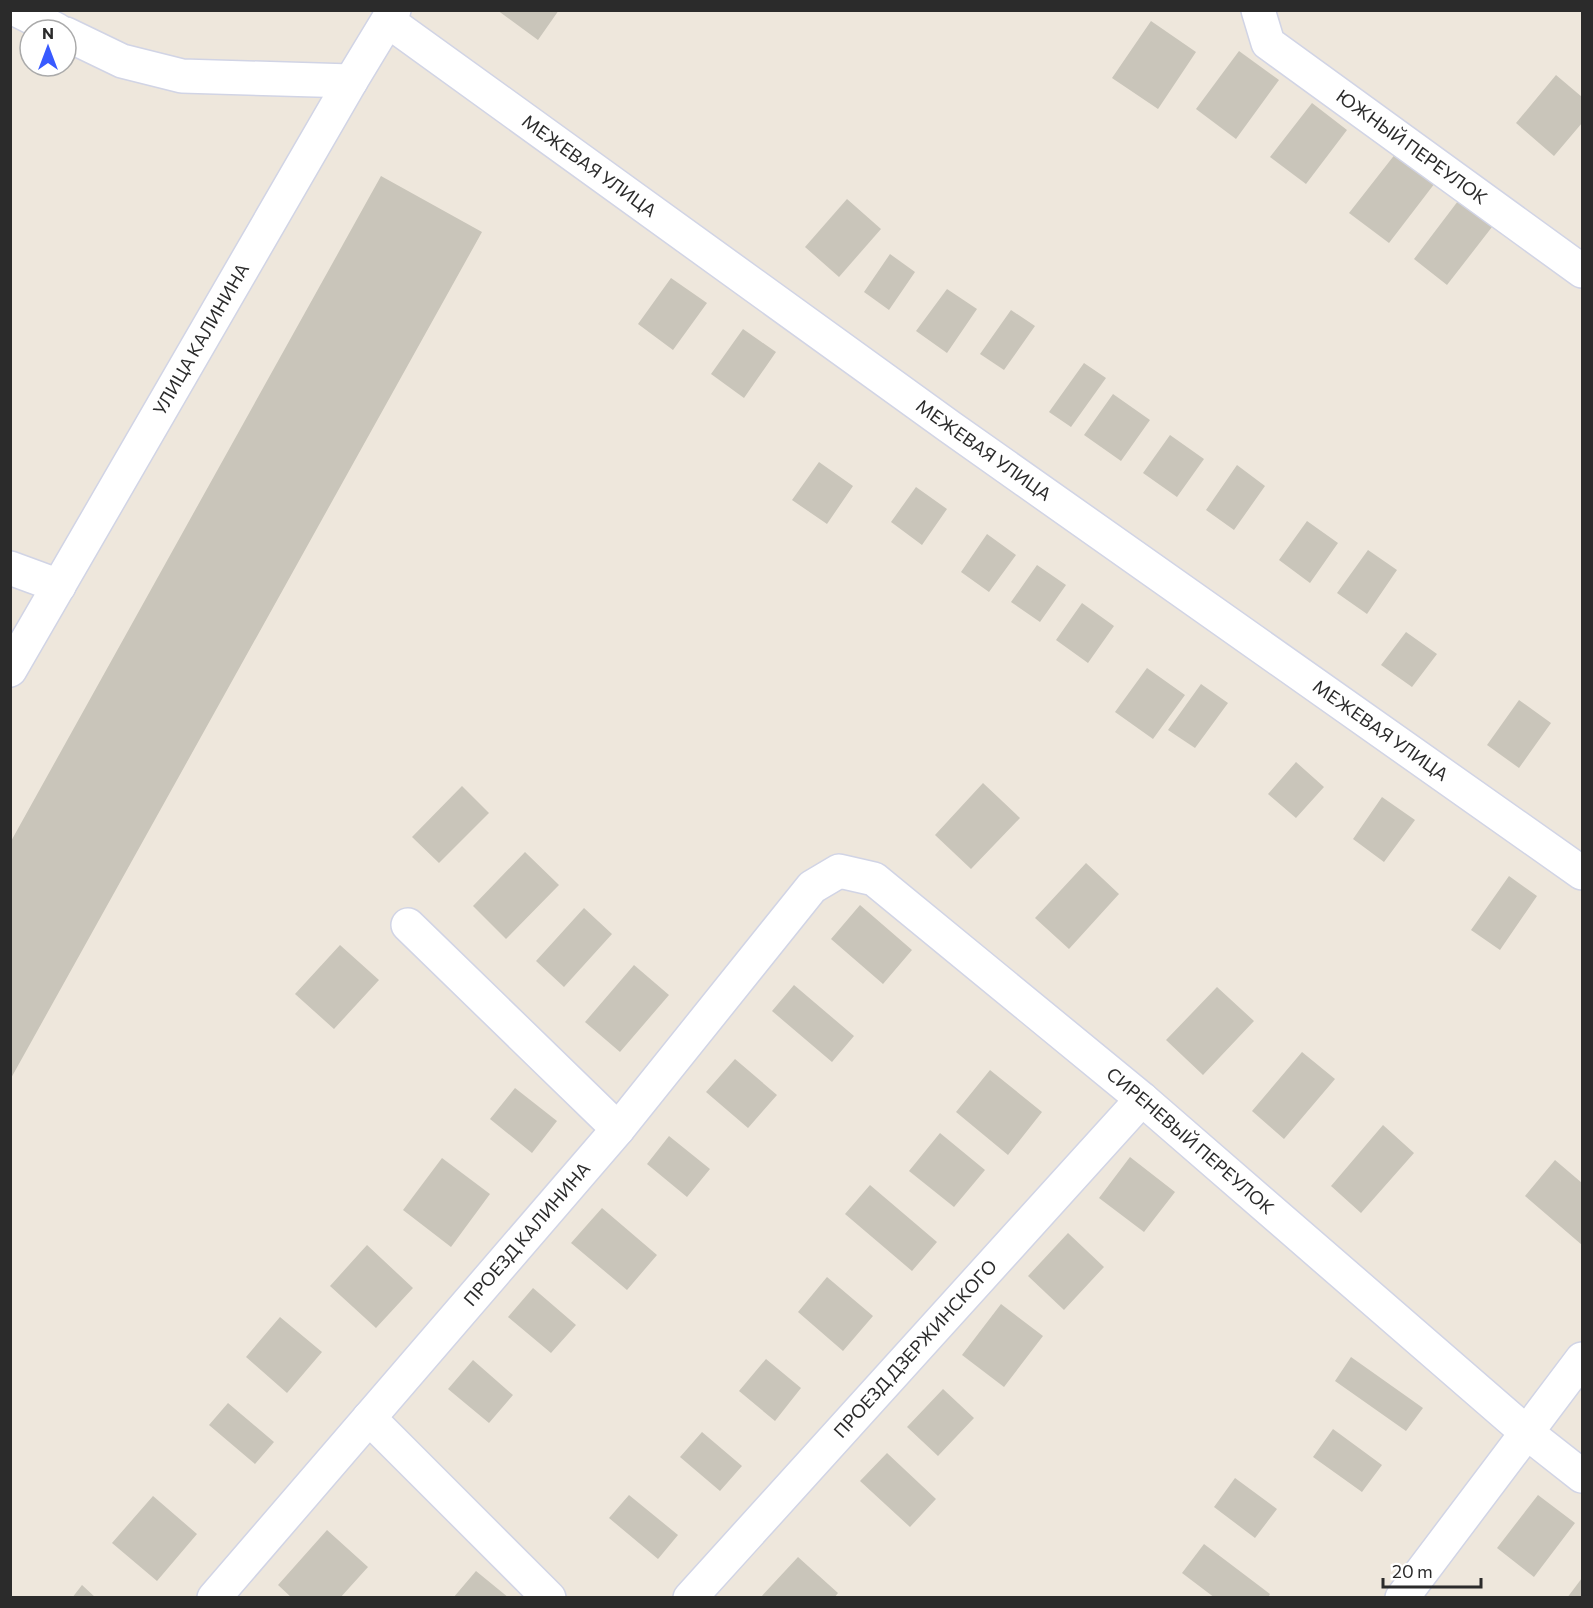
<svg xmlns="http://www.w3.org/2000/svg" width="1593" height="1608" font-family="Commissioner,sans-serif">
  <rect width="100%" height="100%" fill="#eee7dc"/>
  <path fill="#c9c5ba" d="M497 10H559L538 40Z
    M1151 21 1196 52 1158 109 1112 78Z
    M1239 51 1279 80 1236 139 1196 109Z
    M1556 75 1582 97V123L1554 156 1516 123Z
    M1312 103 1347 130 1306 184 1270 157Z
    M1396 153 1435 183 1389 243 1349 213Z
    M381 176 482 232 10 1080V843Z
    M847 199 881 229 839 277 805 247Z
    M1458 201 1492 227 1447 285 1414 259Z
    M890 254 915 272 889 310 864 292Z
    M671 278 707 303 673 350 638 324Z
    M947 289 977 309 947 353 916 331Z
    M1011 310 1035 326 1004 370 980 354Z
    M743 329 776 352 744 398 711 374Z
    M1084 363 1106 378 1071 427 1049 412Z
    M1113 394 1150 420 1121 461 1084 435Z
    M1170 435 1204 459 1177 497 1143 473Z
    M819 462 853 486 827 524 792 500Z
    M1237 465 1265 486 1234 530 1206 510Z
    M916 487 947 509 922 545 891 522Z
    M1307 521 1338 543 1310 583 1279 560Z
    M987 534 1016 555 989 592 961 572Z
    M1368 550 1397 570 1367 614 1337 593Z
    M1037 565 1066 585 1040 622 1011 602Z
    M1082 603 1114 626 1088 663 1056 640Z
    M1406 632 1437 654 1412 687 1381 665Z
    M1147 668 1185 695 1153 739 1115 712Z
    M1201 684 1228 703 1195 748 1168 730Z
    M1519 700 1551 723 1519 768 1487 745Z
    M1296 762 1324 787 1296 818 1268 794Z
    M983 783 1020 818 971 869 935 835Z
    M462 786 489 813 439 863 412 837Z
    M1382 797 1415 820 1384 862 1353 839Z
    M525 852 559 885 506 939 473 906Z
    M1086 863 1119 894 1069 949 1035 918Z
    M1509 876 1537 896 1500 950 1471 930Z
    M860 905 912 950 883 984 831 939Z
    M584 908 612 934 564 987 536 961Z
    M340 945 379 980 334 1029 295 994Z
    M634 965 669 995 620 1052 585 1022Z
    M794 985 854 1036 832 1062 772 1011Z
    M1217 987 1254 1021 1203 1075 1166 1040Z
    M1302 1052 1335 1079 1284 1139 1252 1111Z
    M735 1059 777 1095 748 1128 706 1092Z
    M990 1070 1042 1112 1008 1155 956 1112Z
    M515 1088 557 1121 532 1153 490 1119Z
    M1383 1125 1414 1153 1361 1213 1331 1186Z
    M940 1133 985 1170 954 1207 909 1171Z
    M669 1136 710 1169 687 1197 647 1164Z
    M1130 1157 1175 1192 1144 1232 1099 1198Z
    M442 1158 490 1194 451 1247 403 1210Z
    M1555 1160 1582 1183V1245L1525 1196Z
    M870 1185 937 1242 912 1271 845 1214Z
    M602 1208 657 1255 627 1290 571 1243Z
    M1068 1233 1104 1267 1064 1310 1028 1276Z
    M367 1245 413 1288 376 1328 330 1286Z
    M827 1277 873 1316 843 1351 798 1312Z
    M533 1288 576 1325 551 1353 508 1317Z
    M1001 1304 1043 1336 1004 1387 962 1355Z
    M280 1317 322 1352 287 1393 246 1357Z
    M1351 1357 1423 1408 1406 1431 1335 1381Z
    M766 1359 801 1388 775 1421 739 1391Z
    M473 1360 513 1395 489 1423 448 1389Z
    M943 1389 974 1418 938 1456 907 1427Z
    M228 1403 274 1442 255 1464 209 1425Z
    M1333 1429 1382 1465 1362 1492 1313 1457Z
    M702 1432 742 1466 720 1491 680 1457Z
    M887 1453 936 1499 910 1527 860 1481Z
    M1235 1478 1277 1509 1255 1538 1214 1507Z
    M629 1495 678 1535 658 1559 609 1518Z
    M1538 1495 1575 1523 1534 1577 1497 1548Z
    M153 1496 197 1534 157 1581 112 1543Z
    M327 1530 368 1567 340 1598H292L278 1585Z
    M1204 1544 1270 1594 1268 1598H1215L1182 1573Z
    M798 1557 838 1593 834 1598H760Z
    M476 1571 509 1598H453Z
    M1582 1578V1598H1567Z
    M82 1585 96 1598H72Z"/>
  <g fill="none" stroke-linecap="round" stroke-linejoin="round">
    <defs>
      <g id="minor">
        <path d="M17 10 57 30"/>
        <path id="s1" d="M1258 10 1268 43 1582 271"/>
        <path id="s2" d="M388 21 950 427 1582 873"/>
        <path d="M66 34 122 61 182 76 351 81"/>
        <path d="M10 568 59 586"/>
        <path id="s3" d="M10 670 351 81 394 10"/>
        <path d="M408 925 618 1129"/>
        <path d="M369 1418 549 1598"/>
        <path id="s4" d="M214 1598 618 1129 812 887 839 871 874 879 1142 1099 1526 1432 1582 1476"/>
        <path id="s5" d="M690 1598 1142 1099"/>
        <path d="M1402 1598 1582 1359"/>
      </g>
    </defs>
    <use href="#minor" stroke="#d1d4e5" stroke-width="36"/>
    <use href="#minor" stroke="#fff" stroke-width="33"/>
  </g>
  <g text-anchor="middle" stroke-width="4.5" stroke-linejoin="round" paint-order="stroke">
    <g font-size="18" fill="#2b2b2b" stroke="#fff">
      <text dy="6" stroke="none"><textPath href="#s1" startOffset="212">ЮЖНЫЙ ПЕРЕУЛОК</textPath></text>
      <text dy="6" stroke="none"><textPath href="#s2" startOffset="248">МЕЖЕВАЯ УЛИЦА</textPath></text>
      <text dy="6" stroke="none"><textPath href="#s3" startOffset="382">УЛИЦА КАЛИНИНА</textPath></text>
      <text dy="6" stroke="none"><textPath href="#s2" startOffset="734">МЕЖЕВАЯ УЛИЦА</textPath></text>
      <text dy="6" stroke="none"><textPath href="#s2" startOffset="1220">МЕЖЕВАЯ УЛИЦА</textPath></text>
      <text dy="6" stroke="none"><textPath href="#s4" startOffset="1407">СИРЕНЕВЫЙ ПЕРЕУЛОК</textPath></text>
      <text dy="6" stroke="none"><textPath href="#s4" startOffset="480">ПРОЕЗД КАЛИНИНА</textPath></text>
      <text dy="6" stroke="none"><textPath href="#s5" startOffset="336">ПРОЕЗД ДЗЕРЖИНСКОГО</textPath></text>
    </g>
  </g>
  <rect width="1593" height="1608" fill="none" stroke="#2b2b2b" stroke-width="24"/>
  <g transform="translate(48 48)"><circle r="28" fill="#ffffff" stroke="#aaaaaa" stroke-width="1.5"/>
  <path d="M0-4.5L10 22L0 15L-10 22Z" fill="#385aff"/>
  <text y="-9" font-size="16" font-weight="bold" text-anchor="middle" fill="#2b2b2b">N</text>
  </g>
  <path d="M1383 1578v9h98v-9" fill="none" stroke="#2b2b2b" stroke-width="3"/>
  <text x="1392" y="1578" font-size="18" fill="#2b2b2b" stroke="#ffffff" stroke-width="4.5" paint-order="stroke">20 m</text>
</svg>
